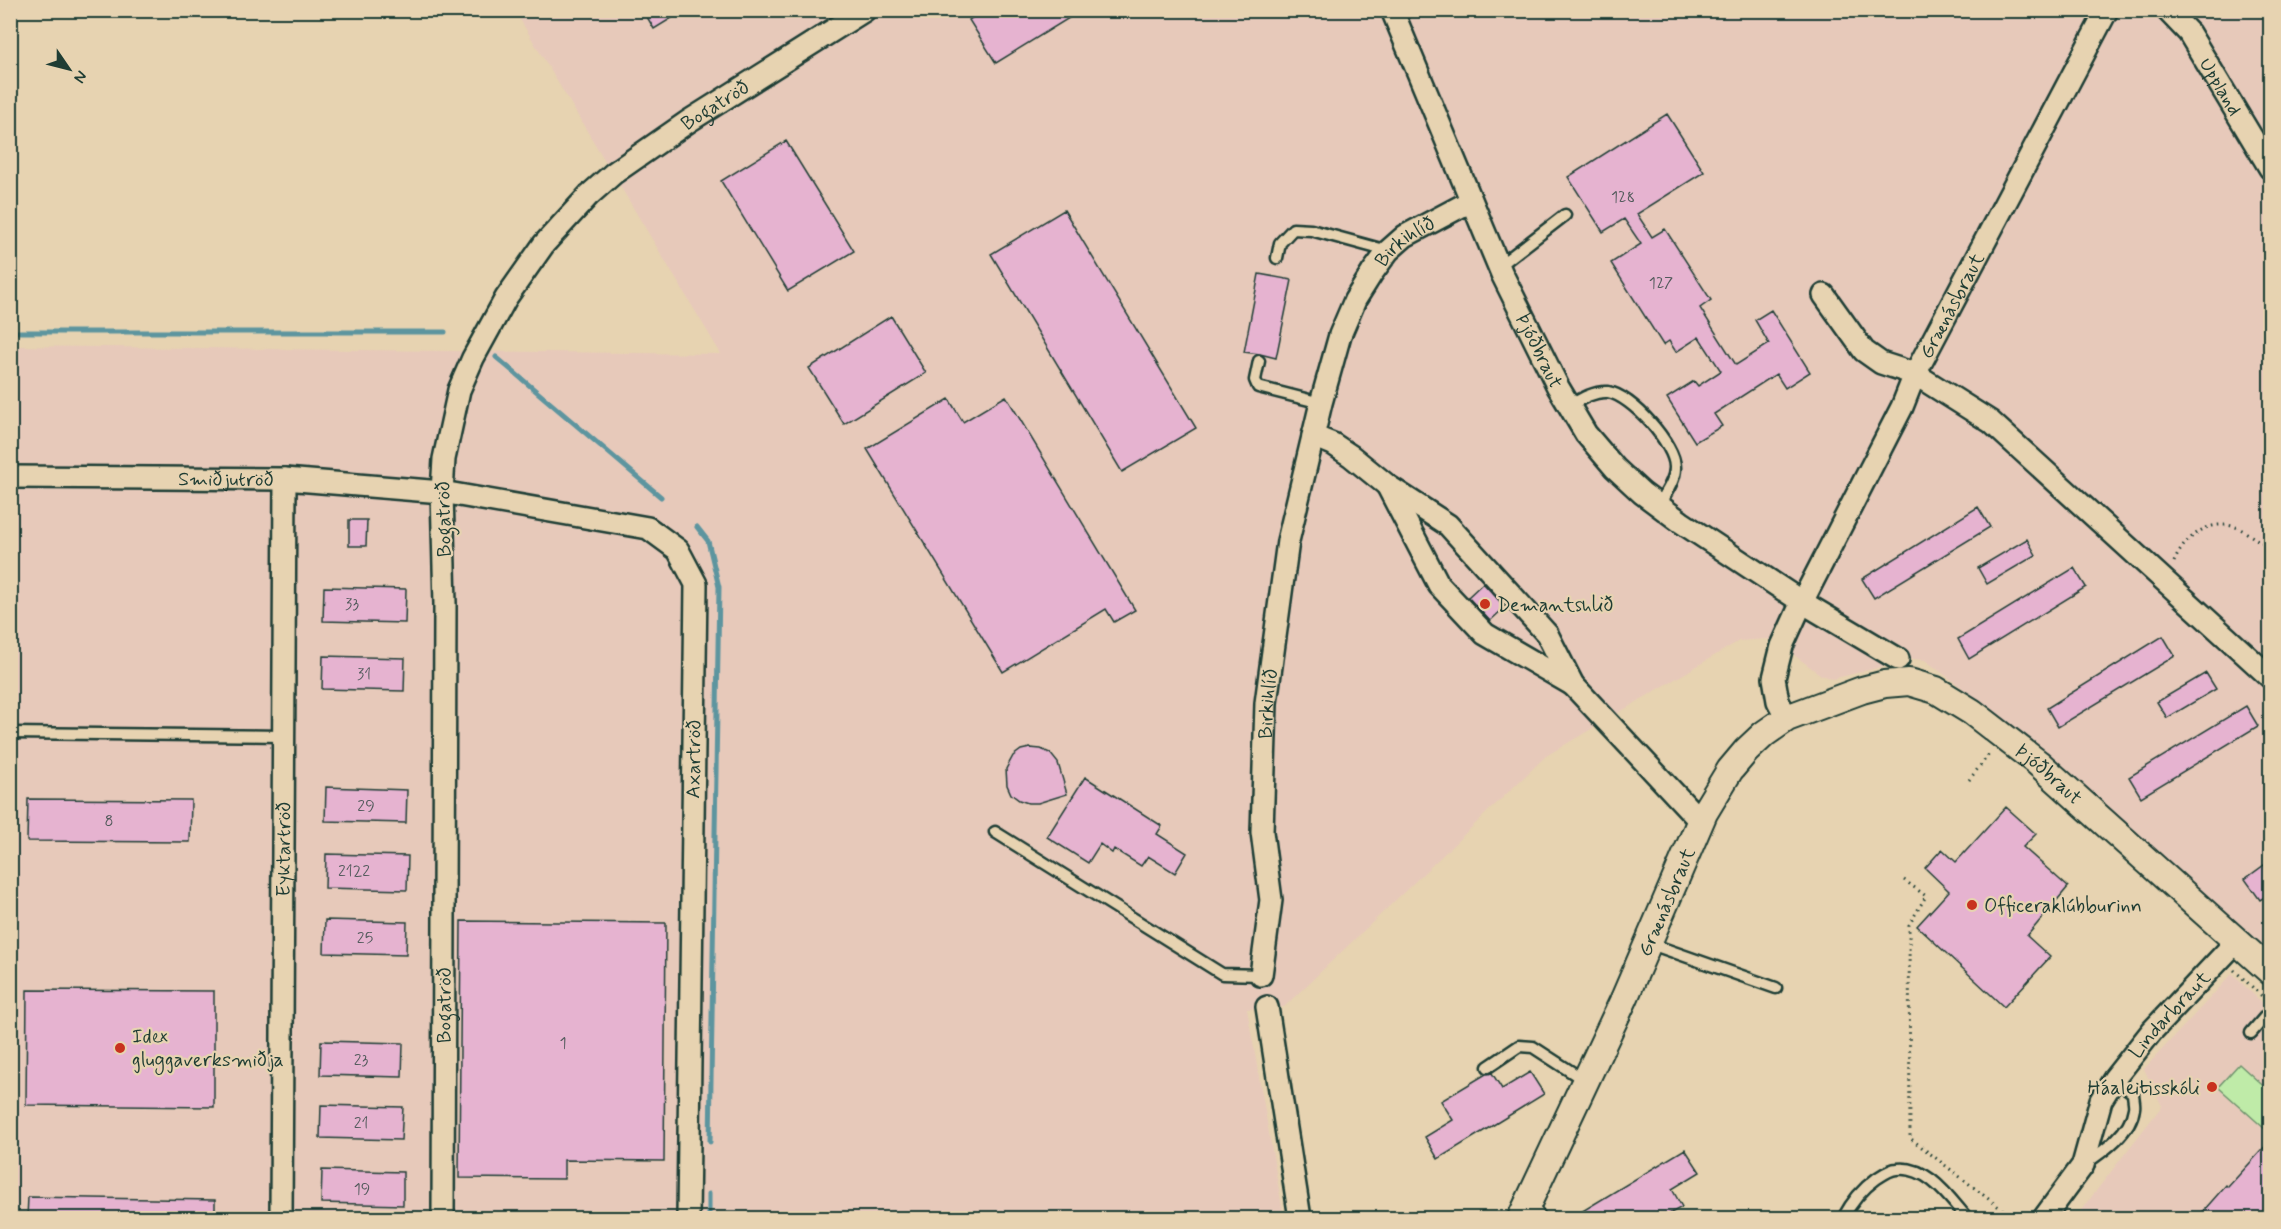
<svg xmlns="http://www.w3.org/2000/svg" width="2281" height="1229" font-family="Mynerve,sans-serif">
  <rect width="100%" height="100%" fill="#e7d3b1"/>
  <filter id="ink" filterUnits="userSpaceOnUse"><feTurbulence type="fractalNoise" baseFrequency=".0167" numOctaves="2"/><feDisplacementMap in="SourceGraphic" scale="12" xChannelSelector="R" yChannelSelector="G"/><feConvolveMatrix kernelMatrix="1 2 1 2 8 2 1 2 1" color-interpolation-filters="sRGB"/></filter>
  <g filter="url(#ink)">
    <path fill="#e7c9ba" d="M515 11H2270V951L2050 754 1925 660 1914 659 1832 679 1821 675 1782 646 1767 639 1739 641 1546 756 1284 1007 1247 1009 1284 1218H11V346L721 354Z
      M2232 974 2270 1010V1218H2075L2162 1106 2144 1069Z"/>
    <path fill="#bfeba8" stroke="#6f946e" stroke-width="1.5" d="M2239 1064 2270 1092V1123L2265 1129 2218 1087Z"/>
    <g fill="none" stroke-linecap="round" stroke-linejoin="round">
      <path stroke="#5d959f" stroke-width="5" d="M10 332H445
        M496 357 661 497
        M697 527 708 541 719 587 710 1142
        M709 1218V1194"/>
    </g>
    <path fill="#e6b3d0" stroke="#1f3d34" stroke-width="1.5" d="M643 10H685L654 29Z
      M984 10H1082L996 63 969 20Z
      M1667 114 1704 172 1637 214 1652 237 1665 229 1711 300 1700 308 1736 365 1769 344 1755 320 1771 310 1810 372 1785 388 1776 374 1714 414 1722 426 1695 442 1667 398 1694 381 1698 386 1721 371 1699 337 1676 352 1669 341 1663 345 1611 263 1641 244 1624 219 1603 232 1568 177Z
      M786 141 854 251 788 291 721 181Z
      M1064 210 1196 428 1122 472 991 254Z
      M1259 274 1292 280 1276 358 1260 354 1244 352Z
      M891 316 926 373 844 424 809 368Z
      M1006 396 1135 610 1114 622 1106 609 1003 672 867 449 949 399 963 422Z
      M1978 507 1990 527 1874 598 1862 579Z
      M349 520H367L366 546H349Z
      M2027 539 2036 555 1987 584 1978 568Z
      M2074 568 2086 587 1969 659 1958 639Z
      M1483 583 1505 607 1490 621 1468 597Z
      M324 587 406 589 405 623 323 621Z
      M2163 636 2175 656 2058 727 2047 708Z
      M323 656 405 658 404 691 322 689Z
      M2206 673 2216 689 2167 718 2157 702Z
      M2246 706 2258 726 2141 797 2129 777Z
      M1030 748 1041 749 1050 753 1058 763 1067 794 1038 803H1028L1019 800 1011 794 1007 785 1006 769 1013 756 1021 750Z
      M1085 777 1162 826 1157 834 1187 853 1175 873 1148 856 1141 866 1114 849 1112 853 1100 844 1088 863 1047 837Z
      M326 787 407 790 406 823 325 821Z
      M28 799 191 800 190 842 27 841Z
      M2006 807 2036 834 2023 847 2068 887 2027 936 2050 957 2004 1007 1917 926 1949 891 1925 868 1942 849 1956 862Z
      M326 854 408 856 407 890 325 888Z
      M2271 860V893L2260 900 2245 879Z
      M325 920 407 922 406 955 324 953Z
      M461 921 666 923 664 1161 564 1160V1179L459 1178Z
      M27 990 214 991V1107L26 1105Z
      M321 1041 403 1043 402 1077 320 1075Z
      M1530 1072 1544 1094 1438 1159 1425 1137 1453 1120 1441 1101 1486 1074 1492 1073 1502 1089Z
      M321 1105 403 1107 401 1140 320 1138Z
      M2271 1140V1218H2197L2226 1185 2228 1187Z
      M1685 1149 1700 1172 1672 1189 1682 1207 1662 1218H1571Z
      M322 1170 403 1172V1205L321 1203Z
      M28 1197 215 1200V1218H27Z"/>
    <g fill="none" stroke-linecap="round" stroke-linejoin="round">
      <defs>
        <path id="service" d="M1277 258 1280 243 1293 229 1311 230 1388 251
          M1499 266 1565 215
          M1259 361 1255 380 1258 387 1321 403
          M1569 406C1581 399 1594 391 1608 392 1631 395 1676 445 1675 468 1675 481 1665 494 1659 505
          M10 733 283 736
          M995 832 1222 974 1261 975
          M1648 943 1776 988
          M2251 1033 2270 1011
          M1488 1067 1519 1046 1533 1047 1584 1080
          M2086 1163C2104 1151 2131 1132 2134 1108 2135 1104 2133 1098 2133 1093L2114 1079
          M1530 1203 1541 1218
          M1843 1218C1851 1203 1862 1189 1876 1179 1882 1175 1890 1169 1897 1169 1928 1165 1950 1199 1967 1218"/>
        <g id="minor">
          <path id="s1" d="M1392 10 1502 274 1558 387 1586 434 1615 468 1642 493 1681 522 1802 602 1898 659"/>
          <path id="s2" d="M2167 10 2189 33 2270 168"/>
          <path d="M1824 295 1864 351 1881 363 1915 374 1991 422 2270 677"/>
          <path d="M1313 436 1333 444 1351 456 1388 486 1448 525 1547 634 1573 685 1701 822"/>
          <path id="s3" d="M10 477 285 479 442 492 648 528 678 550 696 584 688 1218"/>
          <path d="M1388 487 1439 585 1485 634 1573 685"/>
          <path id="s4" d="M1787 718 1778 701 1774 678 1782 646 1802 602 1902 407 1915 374 2107 10"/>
          <path id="s5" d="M1261 975 1271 900 1262 832 1266 703 1288 541 1321 403 1340 335 1355 300 1372 273 1388 251 1405 236 1471 201"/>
          <path d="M1267 1007 1300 1218"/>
          <path id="s6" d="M281 1218 285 479"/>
          <path id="s7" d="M443 1218 445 604 442 492 444 459 459 390 473 358 506 298 544 244 589 195 614 173 689 121 865 10"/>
          <path id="s8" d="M2044 1218 2083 1165 2101 1100 2114 1079 2152 1031 2237 941"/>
        </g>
        <g id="tertiary">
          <path id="s9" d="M1521 1218 1624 999 1704 813 1730 770 1746 751 1764 734 1787 718 1862 690 1885 684 1909 682 1936 690 1972 712 2038 763 2270 971"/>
        </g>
      </defs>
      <use href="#service" stroke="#1f3d34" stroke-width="15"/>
      <use href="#minor" stroke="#1f3d34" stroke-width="26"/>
      <use href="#tertiary" stroke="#1f3d34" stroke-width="30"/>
      <path stroke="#1f3d34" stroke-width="3" stroke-dasharray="1.5 4.5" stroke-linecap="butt" d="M2174 562C2184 539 2205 520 2232 526 2246 529 2256 543 2270 544
        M1969 780 1990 753
        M1904 880 1926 896 1909 925 1910 1138 2013 1218
        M2234 970 2264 998"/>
      <use href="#service" stroke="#e7d3b1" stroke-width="10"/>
      <use href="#minor" stroke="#e7d3b1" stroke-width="21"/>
      <use href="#tertiary" stroke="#e7d3b1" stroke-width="26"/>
    </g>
  </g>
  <g fill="#c8321e" stroke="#e7d3b1" stroke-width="2">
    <circle cx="1485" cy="604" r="6"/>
    <circle cx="1972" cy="905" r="6"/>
    <circle cx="120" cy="1048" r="6"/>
    <circle cx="2212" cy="1087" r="6"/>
  </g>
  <g text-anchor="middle" stroke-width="4.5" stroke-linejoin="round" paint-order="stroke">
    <g font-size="16" fill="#515a5b">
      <text x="1623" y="202">128</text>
      <text x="1661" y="288">127</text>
      <text x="352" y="609">33</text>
      <text x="364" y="679">31</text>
      <text x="366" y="811">29</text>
      <text x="109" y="826">8</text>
      <text x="354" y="876">2122</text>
      <text x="365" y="943">25</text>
      <text x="563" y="1048">1</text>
      <text x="361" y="1065">23</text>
      <text x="361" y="1128">21</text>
      <text x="362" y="1194">19</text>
    </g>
    <g font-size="20" fill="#1f3d34" stroke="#e7d3b1">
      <text dy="7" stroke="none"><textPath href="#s2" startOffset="94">Uppland</textPath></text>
      <text dy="7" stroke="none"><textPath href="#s7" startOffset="1221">Bogatröð</textPath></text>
      <text dy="7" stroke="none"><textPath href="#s5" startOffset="766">Birkihlíð</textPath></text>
      <text dy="7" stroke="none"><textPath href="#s4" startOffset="456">Grænásbraut</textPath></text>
      <text dy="7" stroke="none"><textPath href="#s1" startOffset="372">Þjóðbraut</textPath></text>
      <text dy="7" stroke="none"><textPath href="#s3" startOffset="216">Smiðjutröð</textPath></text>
      <text transform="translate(443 519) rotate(-91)" y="7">Bogatröð</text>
      <text dy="7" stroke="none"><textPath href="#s5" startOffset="273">Birkihlíð</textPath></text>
      <text transform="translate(693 759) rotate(-89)" y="7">Axartröð</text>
      <text dy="7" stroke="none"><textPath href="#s9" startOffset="870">Þjóðbraut</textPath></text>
      <text dy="7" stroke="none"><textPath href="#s6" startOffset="369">Eyktartröð</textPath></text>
      <text dy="7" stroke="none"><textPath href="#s9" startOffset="348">Grænásbraut</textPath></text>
      <text dy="7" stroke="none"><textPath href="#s7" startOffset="213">Bogatröð</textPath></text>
      <text dy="7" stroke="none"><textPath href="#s8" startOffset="243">Lindarbraut</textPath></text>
    </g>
    <g font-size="20" fill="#1f3d34" stroke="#e7d3b1" text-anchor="start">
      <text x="1497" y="611">Demantshlið</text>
      <text x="1984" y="912">Officeraklúbburinn</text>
      <text x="132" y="1043">Idex<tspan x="132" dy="23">gluggaverksmiðja</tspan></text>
      <text x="2200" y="1094" text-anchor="end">Háaleitisskóli</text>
    </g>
  </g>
  <rect width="2281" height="1229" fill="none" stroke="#e7d3b1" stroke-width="36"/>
  <rect x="18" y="18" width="2245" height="1193" fill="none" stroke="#1f3d34" stroke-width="2" filter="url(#ink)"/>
  <g transform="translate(69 69) rotate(125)" stroke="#e7d3b1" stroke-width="4.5" paint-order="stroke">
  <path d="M0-4.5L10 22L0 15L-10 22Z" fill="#1f3d34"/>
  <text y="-9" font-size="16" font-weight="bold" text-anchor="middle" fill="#1f3d34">N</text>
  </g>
</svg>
